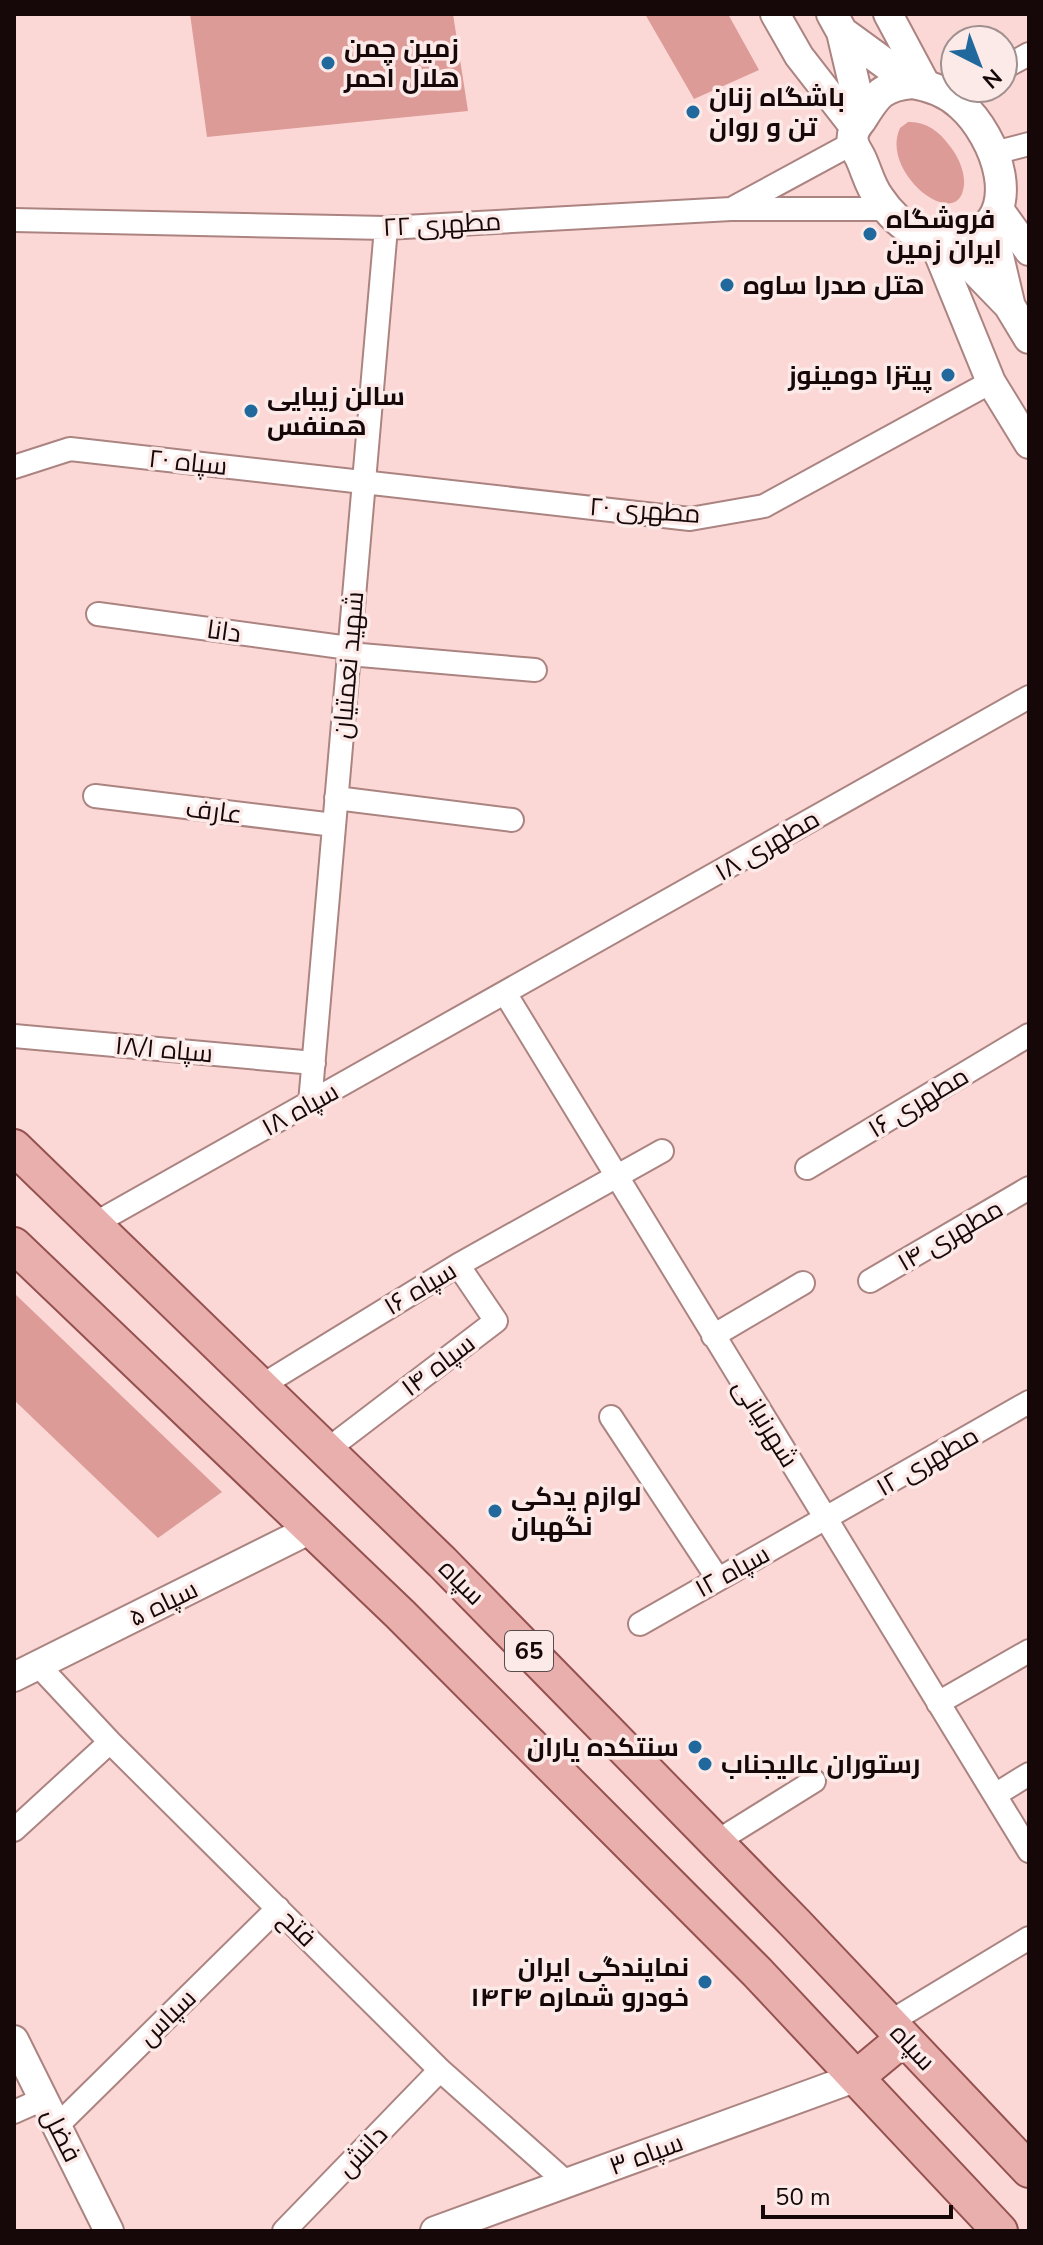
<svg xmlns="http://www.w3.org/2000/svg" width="1043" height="2245" font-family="'Nunito Sans',Cairo,sans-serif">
  <rect width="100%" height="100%" fill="#fbd8d6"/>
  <path fill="#dd9b98" d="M190 14H453L468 111 207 137Z
    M645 14H728L759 70 694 99Z
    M908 122C925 121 939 131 949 145 958 156 965 171 964 185 959 235 879 173 900 128Z
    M14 1293 222 1492 158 1538 14 1400Z"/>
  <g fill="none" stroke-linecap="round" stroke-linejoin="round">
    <defs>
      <path id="minor" d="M1003 68 1029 54
        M994 153 1029 144
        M735 207 853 143
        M14 220 386 228 731 209H887
        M14 467 70 449 690 519 764 506 991 382
        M98 614 349 648
        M349 654 535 670
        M95 796 334 825
        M336 798 512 820
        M505 993 1029 1851
        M14 1036 314 1063
        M310 1103 386 228
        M807 1168 1029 1035
        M94 1224 1029 697
        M870 1281 1029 1188
        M713 1336 803 1283
        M261 1386 458 1265 662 1151
        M611 1417 718 1579
        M327 1450 496 1321 458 1265
        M640 1624 1029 1402
        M38 1665 110 1742 440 2070 567 2183
        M938 1703 1029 1651
        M995 1795 1029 1774
        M14 1830 110 1742
        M716 1842 814 1781
        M890 2022 1029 1938
        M14 2112 43 2099
        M57 2126 278 1908
        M284 2231 440 2070"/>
      <path id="tertiary" d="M775 14 799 56 855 128
        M888 14 926 85
        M998 208 1029 251
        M933 240 991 382 1029 444
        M14 1677 311 1529
        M14 2040 109 2231
        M435 2231 857 2077"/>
      <path id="secondary" d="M832 14 842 32 912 83
        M842 32 862 117
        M912 83C931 86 947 92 961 105 996 136 1027 216 967 239 933 252 897 225 879 198 870 186 867 172 861 159 859 154 854 148 853 142 851 134 856 126 861 120 876 96 881 86 912 83Z
        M990 222 1009 303
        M948 242 1009 305 1029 338"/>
      <path id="primary" d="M14 1147 442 1562 796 1924 1029 2170
        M14 1245 400 1614 757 1972 1000 2231
        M857 2077 904 2038"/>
    </defs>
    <use href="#minor" stroke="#ab8481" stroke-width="26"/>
    <use href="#tertiary" stroke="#ab8481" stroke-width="32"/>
    <use href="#secondary" stroke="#ab8481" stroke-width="34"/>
    <use href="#primary" stroke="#955150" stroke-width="38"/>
    <use href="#minor" stroke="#fff" stroke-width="22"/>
    <use href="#tertiary" stroke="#fff" stroke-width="28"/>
    <use href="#secondary" stroke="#fff" stroke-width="30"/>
    <use href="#primary" stroke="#e9afad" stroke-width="34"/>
  </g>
  <g fill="#21699d" stroke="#fceae9" stroke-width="3">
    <circle cx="328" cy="63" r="8"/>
    <circle cx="693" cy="112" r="8"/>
    <circle cx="870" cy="234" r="8"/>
    <circle cx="727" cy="285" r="8"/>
    <circle cx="948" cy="375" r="8"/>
    <circle cx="251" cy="411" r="8"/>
    <circle cx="495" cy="1511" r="8"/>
    <circle cx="695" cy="1747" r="8"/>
    <circle cx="705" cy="1764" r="8"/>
    <circle cx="705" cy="1982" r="8"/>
  </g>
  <g text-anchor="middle" stroke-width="7" stroke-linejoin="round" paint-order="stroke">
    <rect fill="#fceae9" stroke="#5b4c4c" stroke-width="2" x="505" y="1631" width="48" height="40" rx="6"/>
    <g font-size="24" font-weight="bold" fill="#160808">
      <text x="529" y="1659">65</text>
    </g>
    <g font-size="26" font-weight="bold" fill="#160808" stroke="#fceae9" text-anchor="start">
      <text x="344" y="57">زمین چمن<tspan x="344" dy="30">هلال احمر</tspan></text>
      <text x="709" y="106">باشگاه زنان<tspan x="709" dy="30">تن و روان</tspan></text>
      <text x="886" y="228">فروشگاه<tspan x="886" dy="30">ایران زمین</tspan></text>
      <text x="743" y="294">هتل صدرا ساوه</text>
      <text x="932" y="384" text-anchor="end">پیتزا دومینوز</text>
      <text x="267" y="405">سالن زيبايى<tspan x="267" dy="30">همنفس</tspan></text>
      <text x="511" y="1505">لوازم یدکی<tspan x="511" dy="30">نگهبان</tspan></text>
      <text x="679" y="1756" text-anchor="end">سنتکده یاران</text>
      <text x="721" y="1773">رستوران عالیجناب</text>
      <text x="689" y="1976" text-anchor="end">نمایندگی ایران<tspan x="689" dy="30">خودرو شماره ۱۴۲۴</tspan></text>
    </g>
    <g font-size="26" fill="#160808" stroke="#fceae9">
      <text transform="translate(442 224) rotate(-3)" y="9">مطهری ۲۲</text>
      <text transform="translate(188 462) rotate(6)" y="9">سپاه ۲۰</text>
      <text transform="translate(645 510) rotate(4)" y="9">مطهری ۲۰</text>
      <text transform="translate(224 631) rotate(8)" y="9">دانا</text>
      <text transform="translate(348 665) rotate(-85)" y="9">شهید نعمتیان</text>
      <text transform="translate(214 811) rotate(7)" y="9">عارف</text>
      <text transform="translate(767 845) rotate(-30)" y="9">مطهری ۱۸</text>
      <text transform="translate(164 1049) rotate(5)" y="9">سپاه ۱۸/۱</text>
      <text transform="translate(918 1102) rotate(-31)" y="9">مطهری ۱۶</text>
      <text transform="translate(300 1109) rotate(-29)" y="9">سپاه ۱۸</text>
      <text transform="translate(950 1235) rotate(-30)" y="9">مطهری ۱۴</text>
      <text transform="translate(420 1288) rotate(-31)" y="9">سپاه ۱۶</text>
      <text transform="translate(438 1365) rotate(-37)" y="9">سپاه ۱۴</text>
      <text transform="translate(766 1423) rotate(58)" y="9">شهرنیانی</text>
      <text transform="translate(927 1461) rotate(-30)" y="9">مطهری ۱۲</text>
      <text transform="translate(732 1571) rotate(-29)" y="9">سپاه ۱۲</text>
      <text transform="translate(462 1582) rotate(45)" y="9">سپاه</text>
      <text transform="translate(163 1603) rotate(-26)" y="9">سپاه ۵</text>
      <text transform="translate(298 1928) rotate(45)" y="9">فتح</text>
      <text transform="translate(167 2017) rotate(-44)" y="9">سپاس</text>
      <text transform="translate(913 2047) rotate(47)" y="9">سپاه</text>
      <text transform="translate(62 2135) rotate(63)" y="9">فضل</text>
      <text transform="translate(362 2151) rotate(-46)" y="9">دانش</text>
      <text transform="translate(646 2154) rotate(-20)" y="9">سپاه ۳</text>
    </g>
  </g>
  <rect width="1043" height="2245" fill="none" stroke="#160808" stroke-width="32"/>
  <g transform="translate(979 64) rotate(138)"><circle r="38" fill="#fceae9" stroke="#a0908f" stroke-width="2"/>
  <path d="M0-6L14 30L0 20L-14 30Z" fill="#21699d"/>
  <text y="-12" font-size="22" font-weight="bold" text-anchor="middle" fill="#160808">N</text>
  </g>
  <path d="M763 2205v12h188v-12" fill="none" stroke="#160808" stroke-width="4"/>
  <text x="775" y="2205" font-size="24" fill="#160808" stroke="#fceae9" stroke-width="6" paint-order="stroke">50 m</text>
</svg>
